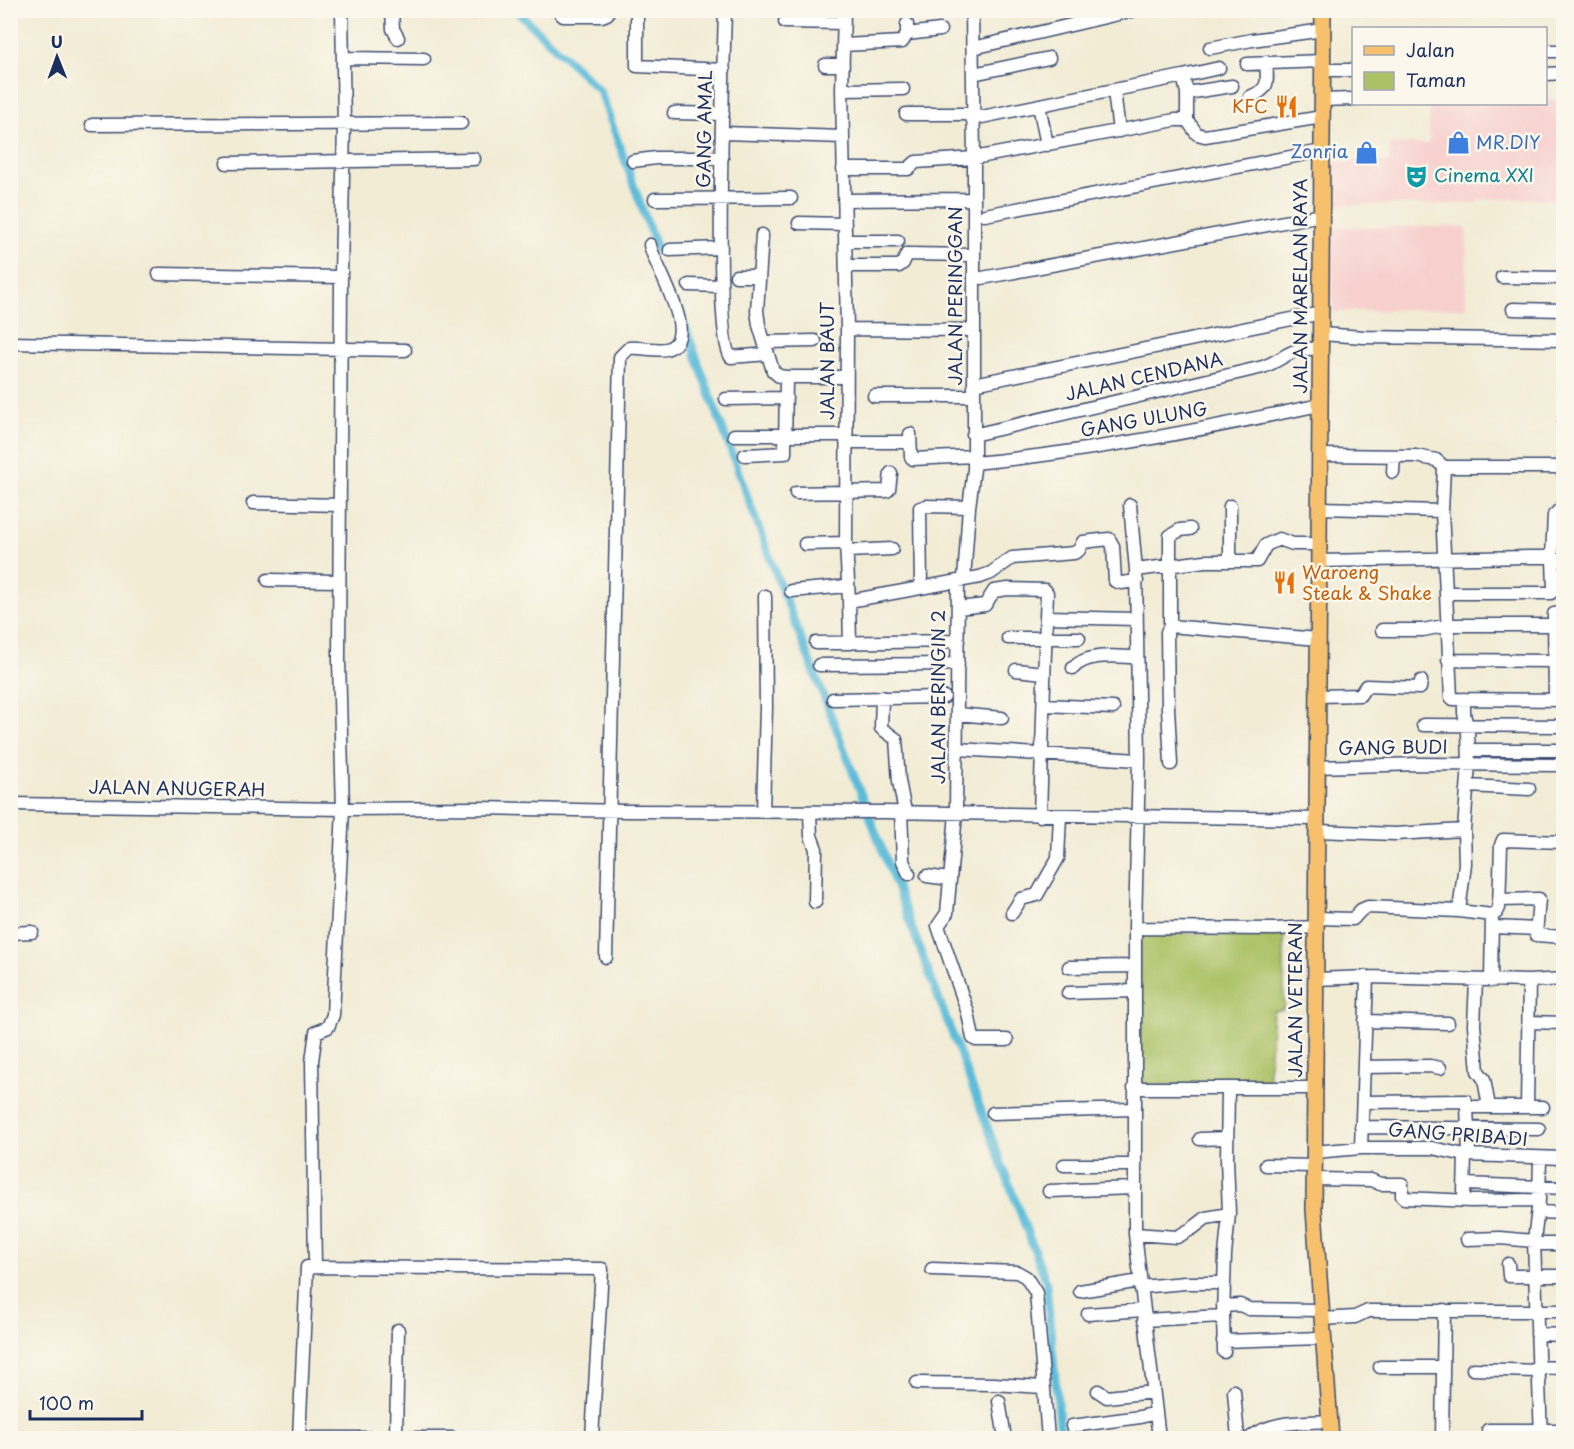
<svg xmlns="http://www.w3.org/2000/svg" width="1574" height="1449" font-family="'Playpen Sans',sans-serif">
  <rect width="100%" height="100%" fill="#fbf7ec"/>
  <filter id="ink" filterUnits="userSpaceOnUse"><feTurbulence type="fractalNoise" baseFrequency=".0167" numOctaves="2"/><feDisplacementMap in="SourceGraphic" scale="12" xChannelSelector="R" yChannelSelector="G"/><feConvolveMatrix kernelMatrix="1 2 1 2 8 2 1 2 1" color-interpolation-filters="sRGB"/></filter>
  <filter id="wash" filterUnits="userSpaceOnUse"><feTurbulence type="fractalNoise" baseFrequency=".008" numOctaves="4" result="noise"/><feDisplacementMap in="SourceGraphic" scale="24" xChannelSelector="R" yChannelSelector="G"/><feGaussianBlur stdDeviation="1.35" result="paint"/><feColorMatrix in="noise" values="0 0 0 0 0 0 0 0 0 0 0 0 0 0 0 0 0 1.4 0 .05"/><feComposite in="paint" operator="in"/></filter>
  <g filter="url(#wash)">
    <rect width="100%" height="100%" fill="#f2ecd5"/>
    <path fill="#f7d0ce" d="M1546 99H1563V199H1480L1474 204 1330 205V162H1389V144H1429V104H1546Z
      M1330 227H1467L1466 308 1332 312Z"/>
    <path fill="#abc165" stroke="#637862" stroke-width="1.5" d="M1139 933H1284V1009L1273 1011 1268 1084 1137 1085Z"/>
    <g fill="none" stroke-linecap="round" stroke-linejoin="round">
      <path stroke="#5abbd9" stroke-width="8" d="M516 10 600 91 657 250
        M681 315 778 580 833 720 1046 1281 1061 1438"/>
    </g>
  </g>
  <g filter="url(#ink)">
    <g fill="none" stroke-linecap="round" stroke-linejoin="round">
      <defs>
        <path id="minor" d="M392 10 393 29 398 38
          M430 10 474 12
          M558 10 563 16H602L607 14 608 10
          M637 10V66L724 70
          M725 10C724 55 713 340 731 357L768 354
          M844 10 842 90 847 329 846 543 849 601 980 577 991 573 1012 558 1074 553 1079 550 1083 542 1109 539 1113 546 1115 581 1121 583 1137 581
          M785 22 844 23
          M907 34 940 30
          M843 45 902 42 907 34V24
          M973 48 1135 10
          M1210 48 1252 40 1323 30
          M1546 51H1564
          M343 58 424 59
          M1247 64 1323 61
          M825 65H843
          M1323 70H1354
          M973 74 1049 58
          M1546 74 1564 73
          M1183 76 1219 68
          M842 90 903 89
          M1114 91 1119 131
          M1187 93 1232 86
          M1250 97C1271 88 1267 82 1266 62
          M1322 100 1354 99
          M1039 105 1047 145
          M674 113 723 114
          M906 114H972
          M972 119 1183 76 1187 93V120
          M1187 120 1197 134 1205 136 1322 117
          M92 125 461 123
          M723 133 843 137
          M633 161 656 158H722
          M227 163 474 159
          M843 169H908L916 162 974 158 1175 120H1187
          M655 199 791 198
          M844 200 974 199
          M985 215 1322 151
          M799 223 845 224
          M762 235 757 311 759 325 773 371 779 376 786 377H846
          M845 241H898
          M670 250 721 248
          M846 266H899L903 263 907 254 974 255
          M159 274 341 277
          M736 276H759
          M1502 277 1564 278
          M982 278 1322 215
          M689 285 720 286
          M1513 309 1564 310
          M847 329 973 330
          M1321 334 1364 337 1564 340
          M765 342 815 341
          M10 343 405 350
          M974 384 1321 313
          M874 396H974
          M726 399 786 398
          M1564 420V441
          M910 434 911 457 913 459 973 456
          M734 435H846
          M973 435 1263 367C1289 357 1288 347 1320 349
          M846 442H910
          M1564 446V477
          M745 455 785 453 786 377
          M1320 455 1416 456 1436 460 1444 467H1563
          M974 463C1091 452 1205 429 1320 405
          M1444 467 1442 511 1451 697 1453 699 1564 700
          M1393 472 1394 456
          M796 493 887 491 889 489 891 473
          M253 503 340 505
          M1130 505 1136 570
          M1230 506V561
          M1319 508 1442 511
          M805 544 846 543
          M847 551 892 549
          M1552 557 1554 515 1562 509 1564 502
          M1319 561 1529 557H1552L1553 560H1564
          M268 580 339 581
          M964 580 969 507 974 469V158L972 10
          M958 581 956 814 947 913 938 926 968 1013 973 1038 976 1040H1007
          M921 588 920 508 926 506 969 507
          M791 591 848 586
          M1446 593H1551L1554 588 1553 560
          M849 601 850 643
          M958 608 985 605 994 591 1008 589 1045 590 1047 593 1046 617
          M1170 626V536L1180 530 1190 529
          M1382 630H1423L1448 625H1554
          M1008 638H1079
          M816 643 958 641
          M1448 660 1555 661
          M819 665 958 664
          M1073 668C1088 652 1117 657 1137 657
          M1016 670 1044 673
          M1318 696 1360 695 1366 686 1420 688 1421 681
          M882 697 881 728 896 739 899 781 905 812
          M833 699 944 697
          M1555 700 1554 614 1564 613
          M1044 705 1113 708
          M957 714 1002 718
          M1423 725 1564 726
          M957 749 1139 760
          M1469 750H1564
          M1171 764 1168 708 1167 632 1170 626 1318 639
          M1317 767 1419 764 1564 765
          M1468 786 1529 789
          M10 804 343 809 479 808 626 811 885 812 1317 819
          M763 811 766 707 765 596
          M901 812 903 861 909 874
          M810 813 811 836 816 849 815 902
          M1040 816 1046 617 1136 619
          M1317 831 1395 834 1464 830
          M927 876 949 879
          M1499 900 1539 899 1536 935 1564 937
          M1459 911 1465 864 1464 830 1469 764 1468 732 1464 713V699
          M1012 913 1021 899 1037 895 1058 858 1060 816
          M1316 918 1353 919 1361 910 1368 907 1459 911 1492 915 1497 912 1499 908 1501 845 1503 840 1564 842
          M1493 927 1536 929
          M1135 928 1275 929 1316 927
          M10 933 32 932
          M606 957 620 357 629 348C641 347 656 351 666 349 703 339 654 267 650 245
          M1069 967 1135 966
          M1316 979 1367 977 1529 981 1527 1107
          M1476 981 1474 1025 1478 1071 1484 1079 1489 1107
          M1491 981 1492 915
          M1529 981 1564 979
          M1068 993 1135 991
          M1365 1021 1448 1023
          M1529 1022 1564 1023
          M1364 1067 1430 1066 1440 1068
          M1134 1088H1315
          M1364 1102 1466 1101 1467 1107H1543
          M993 1113 1134 1109
          M1361 1127 1539 1129
          M1200 1139 1227 1138
          M1361 1148 1367 977
          M1314 1152 1361 1148H1432L1465 1155 1564 1158
          M1540 1158 1539 1200 1534 1241 1541 1438
          M1064 1165H1134
          M1266 1165 1314 1166
          M1314 1179 1371 1180 1380 1184H1402V1196L1404 1198 1471 1201 1539 1200
          M1465 1184 1564 1188
          M1049 1191 1135 1188
          M1464 1193 1465 1155 1469 1152 1467 1107
          M1538 1212 1564 1213
          M1135 1234 1177 1237 1193 1228 1206 1218 1229 1214
          M1467 1239 1500 1238 1534 1241
          M1534 1244H1564
          M1508 1264 1509 1276H1564
          M315 1267 312 1061 316 1032 328 1027 333 1015 343 809 339 661 341 277 344 123 342 10
          M932 1269 1017 1272 1026 1277 1036 1293 1048 1438
          M1140 1287 1185 1283H1223
          M1080 1291 1140 1281
          M1223 1306 1240 1305 1249 1309 1321 1310
          M1088 1314 1143 1310
          M1223 1316 1224 1352
          M1322 1319 1355 1317 1368 1311H1564
          M1144 1320 1223 1316 1225 1255 1229 1214 1227 1159 1228 1089
          M1537 1334 1564 1335
          M1223 1341 1323 1338
          M1380 1367H1443
          M1537 1367 1564 1368
          M1473 1369 1537 1371
          M917 1383 994 1384 1043 1387
          M1098 1391 1107 1397 1153 1392
          M1234 1391 1238 1438
          M999 1401 1005 1438
          M1072 1426 1140 1417 1156 1413
          M1488 1430H1564
          M396 1437 398 1330
          M299 1438 307 1267 602 1269 592 1438
          M299 1438H453
          M1159 1438 1135 1234V928L1139 760 1136 570 1205 561H1257L1266 545 1279 539 1293 544H1319
          M1250 1438C1271 1420 1303 1423 1329 1421
          M1442 1438 1444 1310"/>
        <path id="major" d="M1323 10 1314 1210 1331 1438"/>
      </defs>
      <use href="#minor" stroke="#3b4b70" stroke-width="15"/>
      <use href="#major" stroke="#3b4b70" stroke-width="18"/>
      <use href="#minor" stroke="#fff" stroke-width="12"/>
      <use href="#major" stroke="#f7c06c" stroke-width="15"/>
    </g>
  </g>
  <defs>
    <symbol id="restaurant-bare" viewBox="-9 -9 18 18"><path d="M-5-6h1v4h1v-4h1v4h1v-4h1v5L-1.5 .5V6h-2V.5L-5-1ZM5-6V6H3V1.5H1.5Q1.5-4 5-6Z" fill="#e8710a" stroke="#fbf7ec" stroke-width="2.5" paint-order="stroke"/></symbol>
    <symbol id="shop-bare" viewBox="-9 -9 18 18"><path d="M-5-2.5h2.3a2.7 3.5 0 0 1 5.4 0H5L5.5 6h-11ZM-1.5-2.5h3a1.5 2.3 0 0 0-3 0Z" fill="#3f7fe0" stroke="#fbf7ec" stroke-width="2.5" paint-order="stroke"/></symbol>
    <symbol id="theatre-bare" viewBox="-9 -9 18 18"><path d="M-5-5.5Q0-4 5-5.5V0Q5 5 0 6Q-5 5-5 0ZM-3.3-2.5H-1v1.5H-3.3ZM1-2.5H3.3v1.5H1ZM-2.8 1Q0 5.5 2.8 1Z" fill="#0f9aa8" stroke="#fbf7ec" stroke-width="2.5" paint-order="stroke"/></symbol>
  </defs>
  <g fill-rule="evenodd">
    <use href="#restaurant-bare" x="1270" y="90" width="33" height="33"/>
    <use href="#shop-bare" x="1442" y="126" width="33" height="33"/>
    <use href="#shop-bare" x="1350" y="136" width="33" height="33"/>
    <use href="#theatre-bare" x="1400" y="160" width="33" height="33"/>
    <use href="#restaurant-bare" x="1268" y="566" width="33" height="33"/>
  </g>
  <g text-anchor="middle" stroke-width="5" stroke-linejoin="round" paint-order="stroke">
    <g font-size="18" fill="#c56008" stroke="#fbf7ec" text-anchor="end">
      <text x="1268" y="113">KFC</text>
      <text x="1302" y="579" text-anchor="start">Waroeng<tspan x="1302" dy="21">Steak &amp; Shake</tspan></text>
    </g>
    <g font-size="18" fill="#1b2f5e" stroke="#fbf7ec">
      <text transform="translate(705 129) rotate(-89)" y="6">GANG AMAL</text>
      <text transform="translate(1301 286) rotate(-90)" y="6">JALAN MARELAN RAYA</text>
      <text transform="translate(956 296) rotate(-90)" y="6">JALAN PERINGGAN</text>
      <text transform="translate(828 361) rotate(-90)" y="6">JALAN BAUT</text>
      <text transform="translate(1144 377) rotate(-13)" y="6">JALAN CENDANA</text>
      <text transform="translate(1144 420) rotate(-10)" y="6">GANG ULUNG</text>
      <text transform="translate(939 697) rotate(-90)" y="6">JALAN BERINGIN 2</text>
      <text transform="translate(1393 748) rotate(-1)" y="6">GANG BUDI</text>
      <text transform="translate(177 789) rotate(1)" y="6">JALAN ANUGERAH</text>
      <text transform="translate(1296 1000) rotate(-90)" y="6">JALAN VETERAN</text>
      <text transform="translate(1458 1135) rotate(4)" y="6">GANG PRIBADI</text>
    </g>
    <g font-size="18" fill="#366cbe" stroke="#fbf7ec" text-anchor="start">
      <text x="1476" y="149">MR.DIY</text>
      <text x="1348" y="158" text-anchor="end">Zonria</text>
    </g>
    <g font-size="18" fill="#0d838f" stroke="#fbf7ec" text-anchor="start">
      <text x="1434" y="182">Cinema XXI</text>
    </g>
  </g>
  <rect width="1574" height="1449" fill="none" stroke="#fbf7ec" stroke-width="36"/>
  <rect x="1352" y="27" width="195" height="78" fill="#fbf7ec" stroke="#a1a7b3" stroke-width="1.5"/>
  <rect x="1364" y="46" width="30" height="9" fill="#f7c06c" stroke="#a1a7b3" stroke-width="1.5"/>
  <text x="1406" y="57" font-size="18" fill="#1b2f5e">Jalan</text>
  <rect x="1364" y="72" width="30" height="18" fill="#abc165" stroke="#a1a7b3" stroke-width="1.5"/>
  <text x="1406" y="87" font-size="18" fill="#1b2f5e">Taman</text>
  <g transform="translate(57 57) rotate(359)" stroke="#fbf7ec" stroke-width="4.5" paint-order="stroke">
  <path d="M0-4.5L10 22L0 15L-10 22Z" fill="#1b2f5e"/>
  <text y="-9" font-size="16" font-weight="bold" text-anchor="middle" fill="#1b2f5e">U</text>
  </g>
  <path d="M30 1410v9h112v-9" fill="none" stroke="#1b2f5e" stroke-width="3"/>
  <text x="39" y="1410" font-size="18" fill="#1b2f5e" stroke="#fbf7ec" stroke-width="4.5" paint-order="stroke">100 m</text>
</svg>
